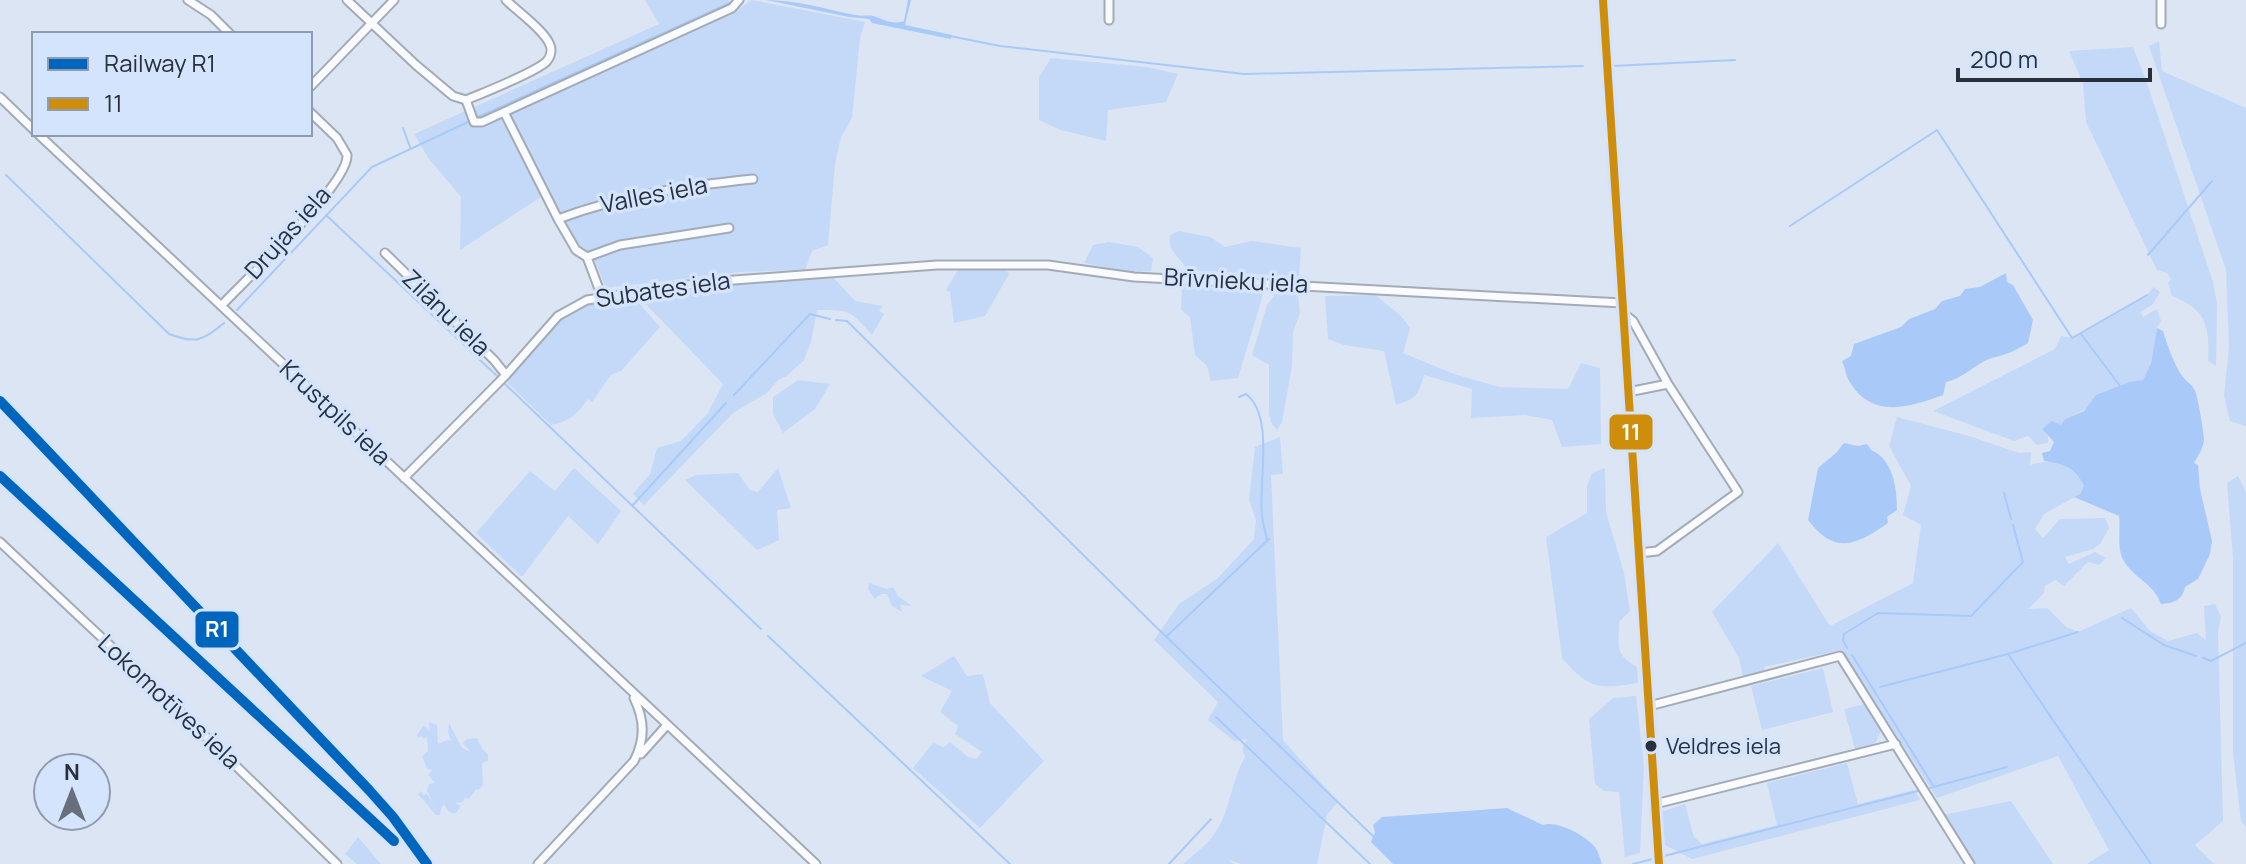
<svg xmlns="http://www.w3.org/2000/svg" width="2246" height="864" font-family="Manrope,sans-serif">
  <rect width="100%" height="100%" fill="#dce5f3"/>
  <path fill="#c4d9f8" d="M645 0H729L728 16 752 0 865 22 860 38 852 118 841 137 835 164 828 245 812 251 805 270 741 272 606 288 595 261 576 245 541 197 460 250 461 197 429 159 414 134 659 24Z
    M2159 41 2162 71 2246 108V426L2230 421 2224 396 2229 347 2226 270 2149 46Z
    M2133 47 2146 80 2213 282 2217 304 2216 366 2208 361C2210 326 2206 309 2172 296L2168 283 2171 279 2167 273 2157 270 2086 122 2083 84 2069 51Z
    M1051 58 1147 67 1178 74 1166 102 1108 110 1106 141 1061 130 1039 120V77Z
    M1179 231 1210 237 1225 247 1252 241 1301 248 1299 277 1187 270C1180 256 1167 252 1170 235Z
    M1109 242 1138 247 1153 258 1151 271 1127 272 1084 263 1093 245Z
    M1005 267 1009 274 985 316 954 323 950 292 946 290 959 268Z
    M834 278 855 301 883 306 879 310 884 314 872 335C850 310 851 310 817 310L811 342 804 360 787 376 778 380 767 393 733 413 644 505 633 494 650 474 657 448 681 441 708 413 723 384 638 296 697 287Z
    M1182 284 1262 288V298L1238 378 1211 381 1207 366 1195 355 1190 317 1181 310Z
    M2154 287 2160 292 2153 304 2141 312 2143 317 2157 309 2161 321 2157 328 2151 363 2143 380 2065 419 2061 425 2042 429 2048 436V443L2037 445 2028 436 2014 441 1933 411 2055 349 2061 336 2072 338 2147 295Z
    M1275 294 1298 295 1300 313 1293 332 1292 366 1282 422 1277 430 1271 422 1269 414V365L1252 355 1267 305Z
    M1376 295C1388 308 1403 313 1410 329L1403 353 1454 374 1499 387 1568 389 1581 363 1600 368 1601 444 1562 447 1552 420 1525 415 1471 418 1472 389 1424 375C1418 395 1418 398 1396 405L1384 351 1344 345 1328 339 1325 296Z
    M633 296 660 327 621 371 611 375 592 402 588 399C578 413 568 423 551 425L504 379 563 315 593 301Z
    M798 380 830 384 815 409 783 433 773 414V397Z
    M1897 417 1969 436 2019 453 2031 452 2030 465C2053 457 2074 464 2084 486L2080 494 2044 514 2035 529 2043 538 2060 519 2105 518 2109 528 2100 544 2093 549 2065 557 2069 564 2095 552 2106 558 2099 565 2088 562 2064 586 2055 580 2045 586 2044 593 2028 609 2047 608 2066 627 2078 632 2131 608 2150 631 2168 641 2197 633 2206 640 2204 606 2215 604 2221 617 2218 632 2223 821 2195 845 2214 864H2087L2109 850 2058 756 1937 798 1841 650 1764 667 1765 671 1743 676 1739 658 1712 612 1778 543 1830 626 1913 583 1921 525 1903 515 1911 486 1889 446Z
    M1280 437 1283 474 1271 475 1283 740 1338 802 1327 815 1317 864H1242L1229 860 1233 864H1183C1193 855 1207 845 1215 833 1231 810 1231 780 1245 757L1242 749 1247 739 1234 741 1208 720 1218 702 1154 640 1179 604 1218 578 1254 539 1256 521 1249 499 1255 447Z
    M574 468 621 511 598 544 568 516 522 577 476 533 530 471 555 491Z
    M778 468 791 508 777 510 779 540 757 550 685 480 696 475 738 473 750 490 758 492Z
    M1605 468 1606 512 1624 573 1630 611 1619 622C1619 646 1614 654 1637 667L1638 683C1600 689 1589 690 1562 658L1546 537 1587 513V486L1592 473Z
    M2238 476 2246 492V827L2241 821 2233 753V559L2227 483Z
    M869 583 887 589 893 587 898 596 912 606 900 605 902 612 892 606 887 594H881L875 599 868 589Z
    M954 656 967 676 983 674 990 703 1044 761 980 828 913 768 933 743 944 747 950 742 968 757 976 759 982 752 955 734 958 726 940 712 952 691 921 676Z
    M1823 668 1833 712 1762 730 1751 686Z
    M1636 696 1644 766 1640 853 1625 857 1619 792 1604 791 1595 784 1589 719 1613 698Z
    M1865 704 1881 730 1875 745 1855 749 1844 709Z
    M429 722 437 725 438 744 447 740 451 741 448 732 449 723 462 748 471 752 463 743 467 739 477 738 483 750 488 754V761L482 763 483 785 478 790 476 789 469 799 465 797 463 802 455 803 461 806 455 814 448 811 444 804 441 808 440 815H436L418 794 421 791 423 795 427 794 434 804 427 791 429 784 435 783 428 774 433 770 427 769 422 756 428 751 427 737 423 739 422 736 418 738 417 735 424 725 430 732Z
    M1847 763 1858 804 1914 790 1920 800 1692 859 1665 845 1661 812 1685 804 1694 837 1702 844 1777 825 1767 783Z
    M2011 801 2053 864H1974L1943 815Z
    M358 837 381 864H357L345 854Z"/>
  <path fill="#a9caf9" d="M766 0C797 0 825 9 855 15 861 16 869 15 874 16 884 20 893 25 904 21L908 0H911L905 25 952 35 951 39 872 23 869 19 849 17Z
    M2006 273 2007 282 2013 285 2033 320 2028 343C2015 351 2005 355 1992 358 1980 361 1962 379 1946 382L1943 395C1910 407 1874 419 1851 384 1845 376 1846 369 1842 361L1851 356 1854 344 1901 327 1909 319 1935 309 1942 301 1960 296 1965 289 1980 287Z
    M2157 328 2163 331C2167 344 2175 367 2183 377 2188 383 2192 384 2195 391 2198 398 2204 433 2204 440 2203 449 2198 456 2194 463L2198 465 2200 489 2212 541 2210 554 2198 579 2185 587C2182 601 2173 603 2161 604 2153 582 2134 579 2124 561 2116 548 2121 530 2119 516L2074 497 2080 494 2084 486C2075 467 2064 464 2044 461L2042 453 2050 451 2054 442 2042 429 2052 421 2061 425 2065 419 2084 411 2096 395 2130 382 2143 380 2151 363Z
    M1844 443 1858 446 1867 444 1871 450C1893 459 1897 488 1897 510L1887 517 1888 523C1855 546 1835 555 1808 520L1818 468 1836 453Z
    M1507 808 1543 825C1556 820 1585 835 1594 846 1598 850 1600 858 1602 864H1393L1371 842 1375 832 1373 825 1382 817Z"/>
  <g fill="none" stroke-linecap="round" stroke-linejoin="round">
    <path stroke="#a9caf9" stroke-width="2" d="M950 36 1000 46 1244 74 1583 66
      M1612 66 1735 60
      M478 117 734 1
      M403 128 410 147
      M6 175 169 334C195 344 203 341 224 323
      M326 215 497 376
      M1790 226 1937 130 2072 338 2147 295
      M2148 255 2212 181
      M237 310 372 167 468 122
      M836 320 847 321 1151 622 1375 838
      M2081 334 2120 386
      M504 383 761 629
      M734 395 810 314 830 319
      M1239 397 1246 394C1275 416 1258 484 1262 516 1263 524 1266 533 1267 541
      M2004 493 2011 519
      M633 505 726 403
      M2122 618 2164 645 2196 656
      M768 636 1010 864
      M1167 636 1269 539
      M1847 648 1843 640 1844 634 1878 613 1971 616 2023 562 2013 525
      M2008 654 2151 864
      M1852 655 1934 787
      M2203 658 2211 661 2246 643
      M1880 687 2008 654 2078 632
      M1216 717 1370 864
      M1930 788 2007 767
      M1664 856 1918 791
      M1169 864 1211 819
      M1633 864 1653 859"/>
    <defs>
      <path id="minor" d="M188 0 211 15 230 34
        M347 0 416 65 453 96 466 100
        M1109 0V20
        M1603 0 1659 864
        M2161 0V24
        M310 87 394 0
        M0 97 34 130
        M466 100 474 122H482L732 8 739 0
        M466 100C485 92 532 74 546 62 551 57 552 50 550 45 545 31 517 11 506 0
        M504 112 558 219 576 250 587 257 602 297
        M38 134 816 864
        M558 219C622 195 686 186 753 179
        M385 253 494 360 506 375
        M587 257 620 245 729 228
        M221 306C244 281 349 184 347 155L337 138 310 112
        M1622 312 1633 321 1668 384 1738 492 1657 551 1639 553
        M1628 392 1668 384
        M404 478 506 375 558 316 587 300 708 282 937 265H1048L1134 277 1622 303
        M0 542 168 700 337 864
        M1649 706 1840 656 1970 864
        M641 754 667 725
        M1655 804 1896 744
        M538 864 634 761C645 739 645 721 634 698"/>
    </defs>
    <use href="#minor" stroke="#a3abb6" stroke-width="11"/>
    <use href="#minor" stroke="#fafbfd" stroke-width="7"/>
    <defs>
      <path id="rail" d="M0 401 369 790 393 817 427 864"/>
    </defs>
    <use href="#rail" stroke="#cccfd3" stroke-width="5"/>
    <use href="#rail" stroke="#d3e4fc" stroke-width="2" stroke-dasharray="6" stroke-linecap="butt"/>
    <defs>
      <path id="bus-1" d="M1603 0 1659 864"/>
    </defs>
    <use href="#bus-1" stroke="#d3e4fc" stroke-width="14"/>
    <use href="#bus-1" stroke="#ce8e0c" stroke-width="8"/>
    <defs>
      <path id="rail-1" d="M0 401 369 790 393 817 427 864
        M0 476 394 841"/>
    </defs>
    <use href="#rail-1" stroke="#d3e4fc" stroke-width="16"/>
    <use href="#rail-1" stroke="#0065bd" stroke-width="10"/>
  </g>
  <circle fill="#28303c" stroke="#d3e4fc" stroke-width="3" cx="1651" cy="746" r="7"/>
  <g text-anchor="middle" stroke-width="7" stroke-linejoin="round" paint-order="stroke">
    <g font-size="22" fill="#28303c" stroke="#d3e4fc" text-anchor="start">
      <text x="1666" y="754">Veldres iela</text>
    </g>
    <g font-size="24" fill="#28303c" stroke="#d3e4fc">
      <text transform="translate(654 195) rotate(-11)" y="8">Valles iela</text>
      <text transform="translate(288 233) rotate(-48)" y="8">Drujas iela</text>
      <text transform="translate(1236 281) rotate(3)" y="8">Brīvnieku iela</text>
      <text transform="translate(663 290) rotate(-8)" y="8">Subates iela</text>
      <text transform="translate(446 313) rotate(44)" y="8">Zilānu iela</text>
      <text transform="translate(335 413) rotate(43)" y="8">Krustpils iela</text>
      <text transform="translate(169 702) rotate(43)" y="8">Lokomotīves iela</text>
    </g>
  </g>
  <g stroke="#d3e4fc" stroke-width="3">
    <rect x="1608" y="413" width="46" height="38" rx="8" fill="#ce8e0c"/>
    <rect x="194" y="610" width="46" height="39" rx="8" fill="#0065bd"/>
  </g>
  <g font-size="22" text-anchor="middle" font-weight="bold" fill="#fff">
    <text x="1631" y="440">11</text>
    <text x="217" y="637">R1</text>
  </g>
  <rect x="32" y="32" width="280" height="104" fill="#d3e4fc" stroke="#8f9caf" stroke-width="2"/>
  <rect x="48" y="58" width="40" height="12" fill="#0065bd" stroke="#8f9caf" stroke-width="2"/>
  <text x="104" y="72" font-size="24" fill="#28303c">Railway R1</text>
  <rect x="48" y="98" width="40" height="12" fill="#ce8e0c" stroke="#8f9caf" stroke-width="2"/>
  <text x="104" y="112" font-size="24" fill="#28303c">11</text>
  <g transform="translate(72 792)"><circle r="38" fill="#d3e4fc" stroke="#8f9caf" stroke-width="2"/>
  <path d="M0-6L14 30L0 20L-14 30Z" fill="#676f7c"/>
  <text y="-12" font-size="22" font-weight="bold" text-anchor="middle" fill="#28303c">N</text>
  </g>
  <path d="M1958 68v12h192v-12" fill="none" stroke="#28303c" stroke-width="4"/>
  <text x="1970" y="68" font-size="24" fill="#28303c" stroke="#d3e4fc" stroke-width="6" paint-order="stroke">200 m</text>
</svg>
